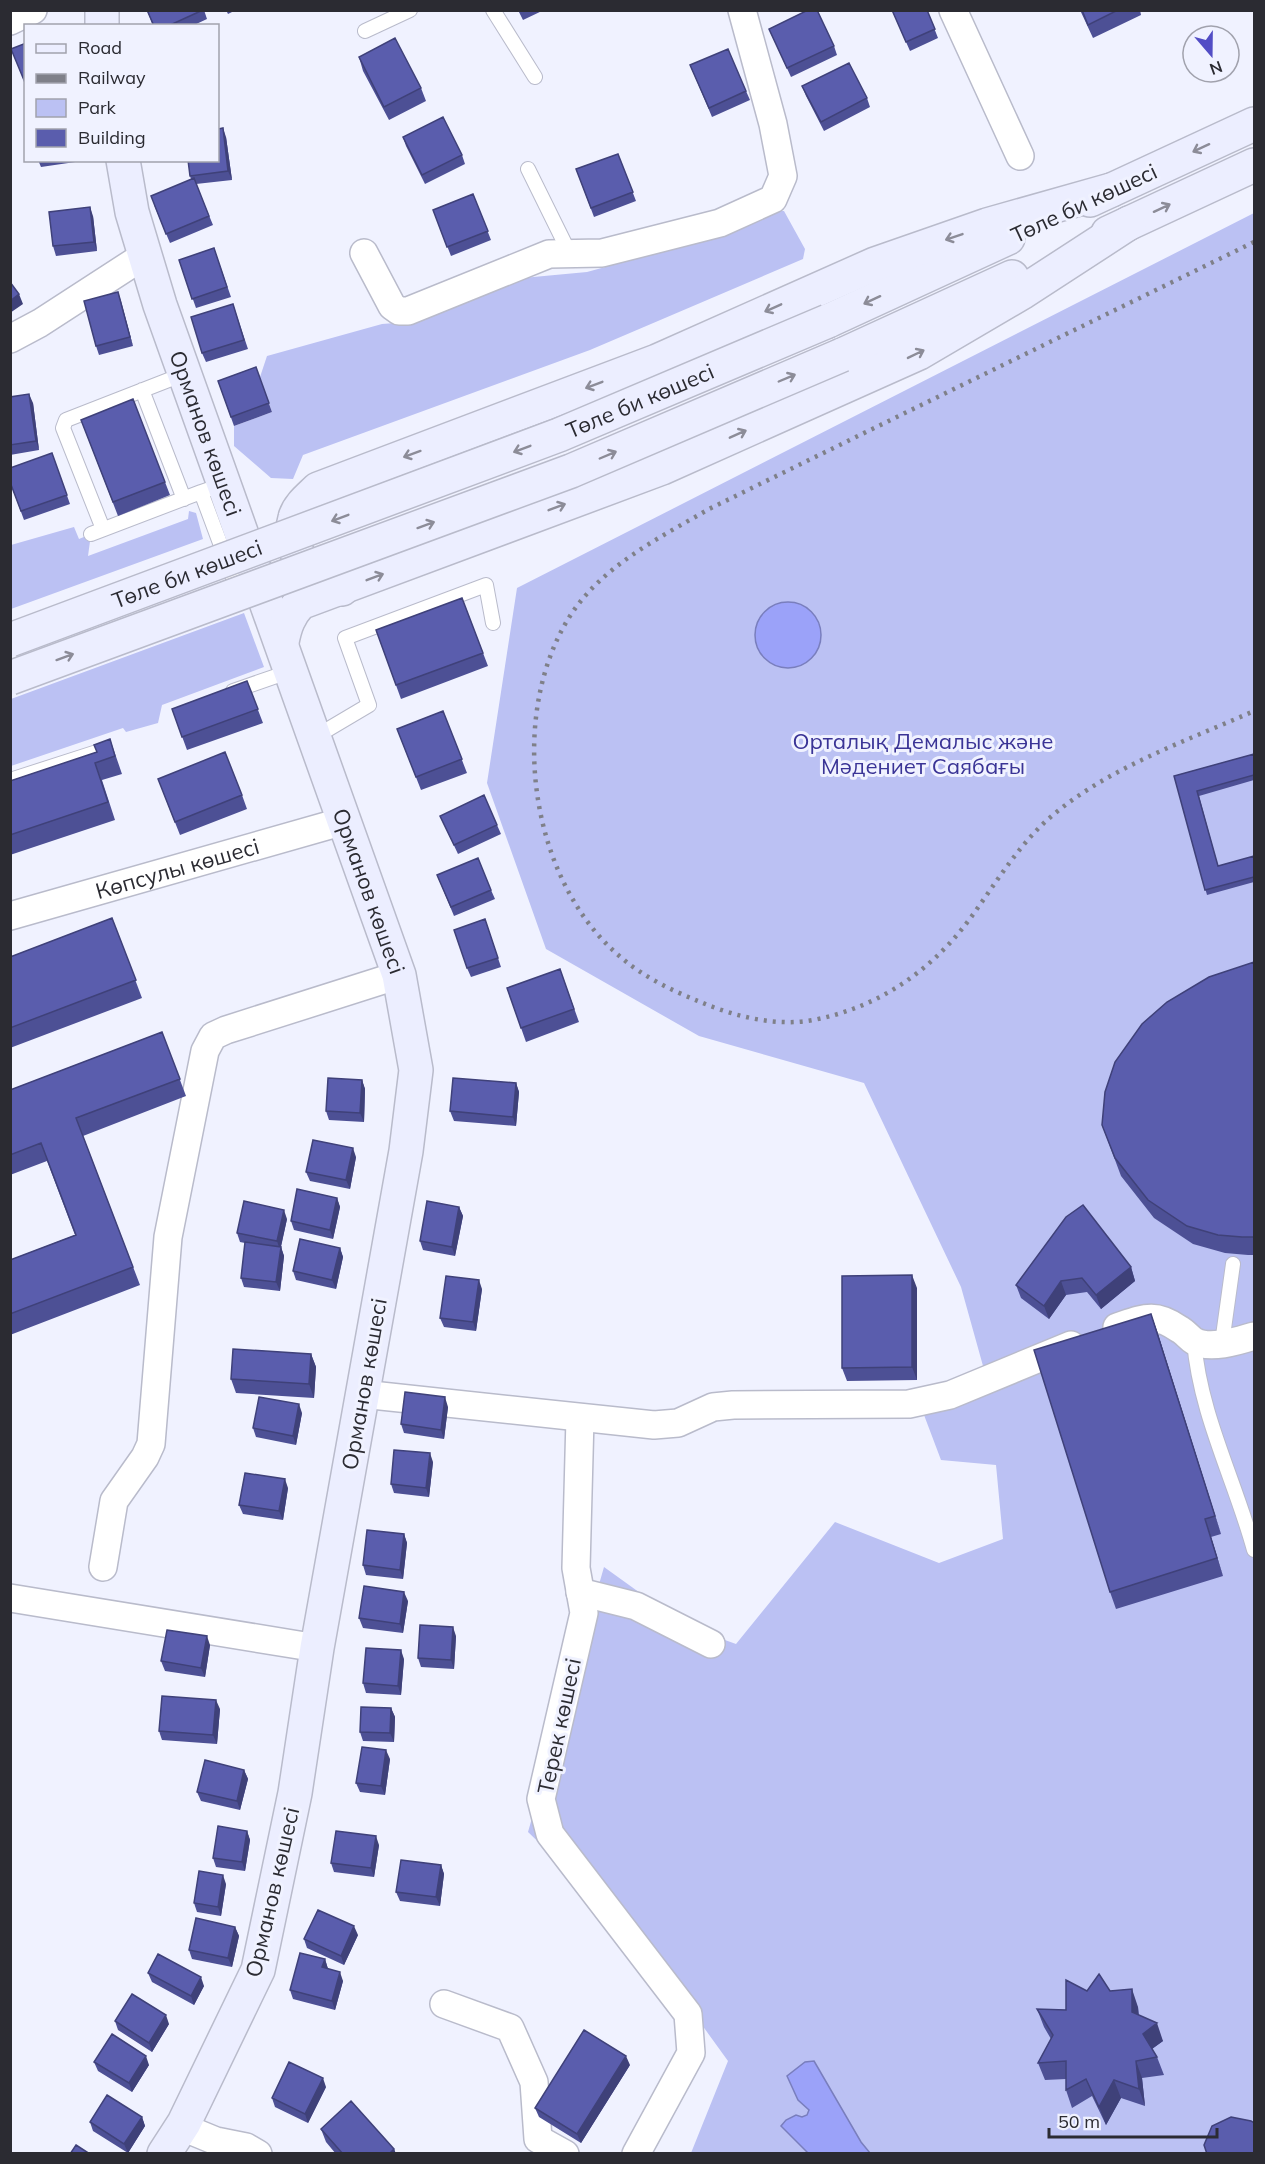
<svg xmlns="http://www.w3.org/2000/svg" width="1265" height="2164" font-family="Mulish,sans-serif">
  <rect width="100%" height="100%" fill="#f0f2ff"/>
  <path fill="#bbc1f3" d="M776 211H784L805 249 803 259 590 350 303 455 293 479 271 478 234 446V426L272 412 260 377 267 356 382 324 395 323 512 279 587 272 660 252Z
    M1254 213V2153H691L728 2061 642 1942 528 1832 604 1567 686 1626 736 1644 835 1522 939 1563 1003 1539 996 1465 941 1460 924 1415 990 1391 961 1287 864 1083 699 1036 546 949 487 783 517 588Z
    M189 511 196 513 203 539 11 609V545L74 527 79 539 91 534 88 556 188 519Z
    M244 613 264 667 162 705 158 723 126 732 123 728 11 766V699Z"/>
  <path fill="#9ba2f9" stroke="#797ebd" stroke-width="1.5" d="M755 635a33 33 0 1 1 66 0a33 33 0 1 1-66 0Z
    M814 2061 861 2142 870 2153H808L781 2126 786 2120 796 2115 802 2117 807 2115 809 2110 798 2100 787 2076 805 2062Z"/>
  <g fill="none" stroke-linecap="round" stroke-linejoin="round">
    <defs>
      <path id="lane" d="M493 10 535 77
        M365 31 410 10
        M528 169 570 254
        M142 390 184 499
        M224 484 201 492 239 594
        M103 529 63 428 66 420 184 374
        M91 534 201 492
        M233 691 291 671
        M315 737 369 705 345 638 486 585 493 623
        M10 780 100 751
        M1194 1341C1200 1415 1235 1480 1254 1550
        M1222 1343 1233 1264"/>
      <g id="street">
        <path d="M953 10 1020 156"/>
        <path d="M10 21 33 10"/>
        <path d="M364 253 392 306 399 311H408L549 254 602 253 720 223 773 199 783 176 773 124 742 10"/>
        <path d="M10 339 40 323 145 255"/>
        <path id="s1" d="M10 916 344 821"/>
        <path d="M1117 1327C1144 1318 1155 1312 1179 1329 1185 1332 1189 1338 1194 1341 1210 1350 1238 1341 1254 1336"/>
        <path d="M362 1394 654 1425 678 1423 713 1407 733 1405 909 1404 950 1395 1071 1345"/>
        <path d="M580 1418 576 1568 584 1613 541 1799 550 1834 688 2014 691 2053 636 2154"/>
        <path d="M103 1567 114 1501 145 1457 151 1444 168 1237 205 1051 213 1036 226 1030 399 975"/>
        <path d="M580 1592 636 1606 711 1644"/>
        <path d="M10 1598 317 1648"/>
        <path d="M444 2004 510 2028 534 2082 538 2139 565 2154"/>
        <path d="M182 2127 216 2141 246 2147 258 2154"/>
      </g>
      <g id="secondary">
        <path d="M102 26V10"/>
        <path id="s2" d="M123 160 132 212 160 305 399 975 416 1070 406 1151 317 1648 295 1793 258 1970 184 2123 164 2154"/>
        <path d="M1090 200 1254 124"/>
        <path d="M1108 233 1254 165"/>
        <path d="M828 321 1008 238"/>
        <path d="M842 355 1012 277"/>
        <path d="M342 589C311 581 285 552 295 518 298 506 310 497 318 489L657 361 875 264 987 225 1111 190"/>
        <path d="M282 642C285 626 289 615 300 603L662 468 919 353 1023 292 1129 223"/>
      </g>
    </defs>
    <use href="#lane" stroke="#b9bbcb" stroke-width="16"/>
    <use href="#street" stroke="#b9bbcb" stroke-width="30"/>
    <use href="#secondary" stroke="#b9bbcb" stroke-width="36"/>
    <use href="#lane" stroke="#fff" stroke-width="14"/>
    <use href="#street" stroke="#fff" stroke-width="27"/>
    <use href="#secondary" stroke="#eceeff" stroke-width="33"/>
    <path stroke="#7f8089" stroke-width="4.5" stroke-dasharray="3 6" stroke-linecap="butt" d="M1254 242 709 509C659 538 602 566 570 616 506 717 530 884 623 959 644 977 673 991 698 1001 733 1016 775 1027 813 1020 877 1008 930 972 969 920 994 886 1015 850 1046 821 1104 769 1184 742 1254 711"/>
    <defs>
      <g id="secondary-bridge">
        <path id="s3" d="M10 640 559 435 828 321"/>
        <path d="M10 678 571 471 842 355"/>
      </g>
    </defs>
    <use href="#secondary-bridge" stroke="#b9bbcb" stroke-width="36" stroke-linecap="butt"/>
    <use href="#secondary-bridge" stroke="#eceeff" stroke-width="33"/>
  </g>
  <path fill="#4d5095" d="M147 10H204L207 19 192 26H153Z
    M226 10H236L228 14Z
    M518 10H544L523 20Z
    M892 10H927L938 38 910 51Z
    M1080 10H1140L1141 15 1093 38Z
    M769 29 834 46 837 55 791 77Z
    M359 57 421 88 426 101 389 120 363 71Z
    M690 65 746 91 750 100 712 117Z
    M802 86 867 98 870 107 824 131 806 96Z
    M226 137 232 180 196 184 213 225 170 243 154 205 191 179 190 176Z
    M403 137 462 155 465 164 425 184 406 146Z
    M618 154 636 201 594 217 576 169Z
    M38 160H82V161L41 167Z
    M473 194 491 240 451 256 433 210Z
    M93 216 97 251 56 256 53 246Z
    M214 248 231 297 196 308 179 260Z
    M118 292 133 346 99 355 96 346Z
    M233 304 248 349 206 362 202 353Z
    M256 367 272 412 234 426 218 381Z
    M10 397 33 403 39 450 10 455Z
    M86 433 165 482 170 495 118 516Z
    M52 453 70 504 24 520 10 482Z
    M462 598 488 666 401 699 376 630Z
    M247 681 263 723 187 750 172 709Z
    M443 711 467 773 421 790 397 729Z
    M110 739 122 774 102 780 115 820 10 855V781L97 752Z
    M1254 754V780L1199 796 1218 866 1254 856V882L1207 895 1174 776Z
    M163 792 242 795 247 809 180 835Z
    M440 816 497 825 501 834 458 854Z
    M437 875 491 890 495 899 454 916Z
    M112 918 142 998 10 1048V957Z
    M485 919 501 967 471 977 467 968Z
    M1254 962V1255H1248L1225 1253 1193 1244 1154 1218 1121 1176 1102 1125Z
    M560 969 579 1022 526 1042 507 988Z
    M162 1032 186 1096 83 1136 140 1285 10 1335V1260L75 1235 47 1161 10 1175V1090Z
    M362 1080 365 1089 364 1122 329 1120 326 1111Z
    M516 1083 519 1092 516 1126 454 1121 450 1111Z
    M356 1157 350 1189 310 1181 306 1172Z
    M337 1198 340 1207 333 1239 294 1230 291 1221Z
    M459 1207 463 1216 455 1256 423 1250 420 1241Z
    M287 1219 281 1247 284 1256 280 1291 244 1287 241 1278 245 1243 240 1242 237 1233Z
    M340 1248 343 1257 336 1289 296 1280 293 1271Z
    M1131 1267 1135 1281 1101 1309 1087 1292 1066 1295 1049 1319 1021 1298 1016 1285Z
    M917 1288V1380L847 1381 842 1368Z
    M482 1289 476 1331 444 1327 440 1318Z
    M1151 1314 1157 1331 1221 1534 1211 1537 1223 1576 1116 1609 1110 1592Z
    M311 1354 316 1367 314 1398 236 1393 231 1379Z
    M448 1407 444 1439 404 1433 401 1424Z
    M302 1413 296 1445 256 1437 253 1428Z
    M433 1462 429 1497 394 1493 391 1484Z
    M288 1488 283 1520 243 1514 239 1505Z
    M404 1534 407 1543 403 1579 366 1575 363 1565Z
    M408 1601 403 1633 363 1628 359 1618Z
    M456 1636 454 1669 421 1667 418 1658Z
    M210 1645 205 1677 165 1671 161 1661Z
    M404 1659 401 1695 366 1693 363 1683Z
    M391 1708 395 1717 394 1742 363 1741 360 1732Z
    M220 1709 217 1744 162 1740 159 1731Z
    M390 1759 385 1795 360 1792 356 1783Z
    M244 1770 248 1779 240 1810 201 1801 197 1792Z
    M247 1831 250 1840 245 1871 216 1867 213 1858Z
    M379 1845 374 1877 334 1872 331 1863Z
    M441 1865 444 1874 440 1906 400 1901 396 1892Z
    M226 1884 221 1916 197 1912 194 1903Z
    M235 1927 239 1936 232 1967 192 1959 189 1950Z
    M358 1935 344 1965 307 1948 304 1939Z
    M325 1959 328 1969 343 1981 335 2010 293 1999 290 1990Z
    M148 1973 204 1986 194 2005 152 1982Z
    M1087 1991H1110L1138 2007 1139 2015 1163 2041 1152 2049 1157 2057 1164 2075 1142 2078 1145 2106 1121 2098 1106 2125 1092 2096 1072 2108 1066 2090V2079L1045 2080 1038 2063 1051 2039 1044 2027 1037 2009 1066 2010Z
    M115 2021 169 2024 152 2052 118 2030Z
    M94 2062 149 2065 132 2092 98 2071Z
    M630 2065 581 2143 539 2117 535 2108Z
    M326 2087 308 2123 275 2107 272 2098Z
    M142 2117 145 2126 128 2153 93 2131 90 2122Z
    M321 2129 394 2149 396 2154H336L326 2142Z"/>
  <path fill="#3f4179" d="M223 128 226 137 232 180 228 171Z
    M90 207 93 216 97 251 94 242Z
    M118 292 121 301 133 346 130 337Z
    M19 294 23 304 10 313V301Z
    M29 394 33 403 39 450 36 441Z
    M362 1080 365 1089 364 1122 360 1113Z
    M516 1083 519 1092 516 1126 513 1117Z
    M353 1148 356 1157 350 1189 346 1180Z
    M337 1198 340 1207 333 1239 330 1230Z
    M459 1207 463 1216 455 1256 452 1247Z
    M284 1210 287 1219 280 1250 277 1241Z
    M281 1247 284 1256 280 1291 276 1282Z
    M340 1248 343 1257 336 1289 332 1280Z
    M1131 1267 1135 1281 1101 1309 1096 1295Z
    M912 1275 917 1288V1380L912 1367Z
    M479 1280 482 1289 476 1331 473 1322Z
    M1061 1281 1066 1295 1049 1319 1044 1306Z
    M1151 1314 1157 1331 1221 1534 1215 1516Z
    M311 1354 316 1367 314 1398 309 1384Z
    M445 1397 448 1407 444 1439 441 1430Z
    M299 1404 302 1413 296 1445 293 1436Z
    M430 1453 433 1462 429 1497 426 1488Z
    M285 1479 288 1488 283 1520 279 1511Z
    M1205 1519 1211 1537 1223 1576 1217 1558Z
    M404 1534 407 1543 403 1579 400 1570Z
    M404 1592 408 1601 403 1633 400 1624Z
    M453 1627 456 1636 454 1669 451 1660Z
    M207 1636 210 1645 205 1677 201 1668Z
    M401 1650 404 1659 401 1695 398 1686Z
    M216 1700 220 1709 217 1744 213 1735Z
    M391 1708 395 1717 394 1742 390 1733Z
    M386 1750 390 1759 385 1795 381 1786Z
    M244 1770 248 1779 240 1810 237 1801Z
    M247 1831 250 1840 245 1871 242 1862Z
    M376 1836 379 1845 374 1877 371 1868Z
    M441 1865 444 1874 440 1906 436 1897Z
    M223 1875 226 1884 221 1916 218 1907Z
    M354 1926 358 1935 344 1965 341 1956Z
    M235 1927 239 1936 232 1967 228 1958Z
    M325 1959 328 1969 322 1967Z
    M340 1972 343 1981 335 2010 332 2001Z
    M201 1977 204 1986 194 2005 191 1996Z
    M1132 1989 1138 2007 1139 2030 1132 2012Z
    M166 2015 169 2024 152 2052 149 2043Z
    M1157 2023 1163 2041 1149 2051 1143 2034Z
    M146 2056 149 2065 132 2092 129 2083Z
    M626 2056 630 2065 581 2143 577 2134Z
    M1136 2061 1142 2078 1145 2106 1139 2089Z
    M323 2078 326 2087 308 2123 305 2114Z
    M1114 2080 1121 2098 1106 2125 1099 2107Z
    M142 2117 145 2126 128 2153 124 2144Z
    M394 2149 396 2154H389Z"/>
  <path fill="#5a5dad" stroke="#3f4179" stroke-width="1.5" d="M147 10H203L168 26H154Z
    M808 10H817L834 46 787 68 769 29Z
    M892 10H927L935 29 906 42Z
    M1082 10H1118L1088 25Z
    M395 38 421 88 384 107 359 57Z
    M26 43V85L11 49Z
    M728 49 746 91 709 108 690 65Z
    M849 63 867 98 821 122 802 86Z
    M443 117 462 155 422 175 403 137Z
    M223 128 228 171 190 176 188 160H218V129Z
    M618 154 633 192 591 208 576 169Z
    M194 178 209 216 166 234 151 196Z
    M473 194 488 231 447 247 433 210Z
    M90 207 94 242 53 246 49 212Z
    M214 248 227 287 192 299 179 260Z
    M10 282 19 294 10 301Z
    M118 292 130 337 96 346 84 301Z
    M233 304 244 340 202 353 191 317Z
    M256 367 269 403 231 417 218 381Z
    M29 394 36 441 10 445V397Z
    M133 399 165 482 113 502 81 420Z
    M52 453 67 495 21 511 10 482V468Z
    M462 598 483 653 396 685 376 630Z
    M247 681 258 709 182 737 172 709Z
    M443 711 462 759 416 777 397 729Z
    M110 739 115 756 95 763 108 802 10 835V781L97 752 94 745Z
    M225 752 242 795 175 822 158 779Z
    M1254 754V775L1197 791 1218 866 1254 856V877L1205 890 1174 776Z
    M484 795 497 825 454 845 440 816Z
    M478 858 491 890 451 907 437 875Z
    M112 918 136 980 10 1028V957Z
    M485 919 498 958 467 968 454 930Z
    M1254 962V1237H1242L1218 1235 1187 1226 1148 1200 1115 1158 1102 1125 1105 1092 1115 1062 1142 1024 1167 1002 1209 977Z
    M560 969 574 1009 521 1028 507 988Z
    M162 1032 180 1079 76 1118 133 1267 10 1314V1260L76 1235 41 1143 10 1155V1090Z
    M328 1078 362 1080 360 1113 326 1111Z
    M453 1078 516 1083 513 1117 450 1111Z
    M313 1140 353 1148 346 1180 306 1172Z
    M297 1189 337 1198 330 1230 291 1221Z
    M244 1201 284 1210 277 1241 237 1233Z
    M427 1201 459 1207 452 1247 420 1241Z
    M1083 1205 1131 1267 1096 1295 1082 1278 1061 1281 1044 1306 1016 1285 1066 1217Z
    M300 1239 340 1248 332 1280 293 1271Z
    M245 1242 281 1247 276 1282 241 1278Z
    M912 1275V1367L842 1368V1276Z
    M446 1276 479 1280 473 1322 440 1318Z
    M1151 1314 1215 1516 1205 1519 1217 1558 1110 1592 1034 1350Z
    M233 1349 311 1354 309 1384 231 1379Z
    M405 1392 445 1397 441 1430 401 1424Z
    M259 1397 299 1404 293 1436 253 1428Z
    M394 1450 430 1453 426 1488 391 1484Z
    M245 1473 285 1479 279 1511 239 1505Z
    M367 1530 404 1534 400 1570 363 1565Z
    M364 1586 404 1592 400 1624 359 1618Z
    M420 1625 453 1627 451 1660 418 1658Z
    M167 1630 207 1636 201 1668 161 1661Z
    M366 1648 401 1650 398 1686 363 1683Z
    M162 1696 216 1700 213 1735 159 1731Z
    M361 1707 391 1708 390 1733 360 1732Z
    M362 1747 386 1750 381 1786 356 1783Z
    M205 1760 244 1770 237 1801 197 1792Z
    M218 1826 247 1831 242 1862 213 1858Z
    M336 1831 376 1836 371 1868 331 1863Z
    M401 1860 441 1865 436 1897 396 1892Z
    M199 1871 223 1875 218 1907 194 1903Z
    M318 1910 354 1926 341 1956 304 1939Z
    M196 1918 235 1927 228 1958 189 1950Z
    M300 1953 325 1959 322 1967 340 1972 332 2001 290 1990Z
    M158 1954 201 1977 191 1996 148 1973Z
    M1099 1974 1110 1991 1132 1989V2012L1157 2023 1143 2034 1157 2057 1136 2061 1139 2089 1114 2080 1099 2107 1086 2079 1066 2090V2061L1038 2063 1053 2035 1037 2009 1066 2010V1980L1087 1991Z
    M132 1994 166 2015 149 2043 115 2021Z
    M584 2030 626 2056 577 2134 535 2108Z
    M112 2034 146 2056 129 2083 94 2062Z
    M289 2062 323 2078 305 2114 272 2098Z
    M107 2095 142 2117 124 2144 90 2122Z
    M351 2101 394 2149 389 2154H343L321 2129Z
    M1231 2117 1251 2121 1254 2123V2154H1207L1204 2145 1212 2126Z
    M76 2145 90 2154H70Z"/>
  <defs><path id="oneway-shaft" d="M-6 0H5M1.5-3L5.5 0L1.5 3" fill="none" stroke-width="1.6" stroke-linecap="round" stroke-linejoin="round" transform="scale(1.5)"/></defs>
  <g stroke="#8c8c98">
    <use href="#oneway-shaft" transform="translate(1201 148) rotate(155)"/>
    <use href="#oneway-shaft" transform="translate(1162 208) rotate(-25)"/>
    <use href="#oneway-shaft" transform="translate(954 237) rotate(161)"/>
    <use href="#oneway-shaft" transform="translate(872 300) rotate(155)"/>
    <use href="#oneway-shaft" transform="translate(773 308) rotate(156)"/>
    <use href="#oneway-shaft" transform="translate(916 354) rotate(-26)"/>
    <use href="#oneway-shaft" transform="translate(787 378) rotate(-23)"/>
    <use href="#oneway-shaft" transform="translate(594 385) rotate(159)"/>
    <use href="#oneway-shaft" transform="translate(738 434) rotate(-24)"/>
    <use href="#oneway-shaft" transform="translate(522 449) rotate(159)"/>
    <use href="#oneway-shaft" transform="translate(412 454) rotate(160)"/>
    <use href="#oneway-shaft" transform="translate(608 455) rotate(-23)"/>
    <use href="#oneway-shaft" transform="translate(557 507) rotate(-21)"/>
    <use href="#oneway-shaft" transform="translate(340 518) rotate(159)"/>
    <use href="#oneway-shaft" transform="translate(426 525) rotate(-20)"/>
    <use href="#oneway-shaft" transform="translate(375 577) rotate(-21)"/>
    <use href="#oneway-shaft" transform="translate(65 657) rotate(-20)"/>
  </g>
  <g text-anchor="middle" stroke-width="6" stroke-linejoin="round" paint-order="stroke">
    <g font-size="22" fill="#2b2b32" stroke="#f0f2ff">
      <text transform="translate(1084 203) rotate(-25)" y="8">Төле би көшесі</text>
      <text dy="8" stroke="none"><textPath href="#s3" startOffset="674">Төле би көшесі</textPath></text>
      <text dy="8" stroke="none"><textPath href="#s2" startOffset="286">Орманов көшесі</textPath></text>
      <text dy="8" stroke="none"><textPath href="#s3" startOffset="189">Төле би көшесі</textPath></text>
      <text dy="8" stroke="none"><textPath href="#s1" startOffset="174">Көпсулы көшесі</textPath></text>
      <text dy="8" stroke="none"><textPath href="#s2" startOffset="772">Орманов көшесі</textPath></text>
      <text transform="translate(364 1384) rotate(-80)" y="8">Орманов көшесі</text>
      <text transform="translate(559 1726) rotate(-78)" y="8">Терек көшесі</text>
      <text transform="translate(272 1892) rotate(-77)" y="8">Орманов көшесі</text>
    </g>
    <g font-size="22" fill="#3a3496" stroke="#f0f2ff">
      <text x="923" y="749">Орталық Демалыс және<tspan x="923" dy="25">Мәдениет Саябағы</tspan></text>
    </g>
  </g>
  <rect width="1265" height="2164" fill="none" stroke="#2b2b32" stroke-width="24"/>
  <rect x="24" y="24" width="195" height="138" fill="#f0f2ff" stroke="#a1a2ad" stroke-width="1.5"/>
  <rect x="36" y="44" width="30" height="9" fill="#eceeff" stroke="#a1a2ad" stroke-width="1.5"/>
  <text x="78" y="54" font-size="18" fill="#2b2b32">Road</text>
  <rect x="36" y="74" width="30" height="9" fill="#7f8089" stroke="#a1a2ad" stroke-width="1.5"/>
  <text x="78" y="84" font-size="18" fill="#2b2b32">Railway</text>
  <rect x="36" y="99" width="30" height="18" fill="#bbc1f3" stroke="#a1a2ad" stroke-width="1.5"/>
  <text x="78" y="114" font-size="18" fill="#2b2b32">Park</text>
  <rect x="36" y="129" width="30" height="18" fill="#5a5dad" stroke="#a1a2ad" stroke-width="1.5"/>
  <text x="78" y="144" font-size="18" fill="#2b2b32">Building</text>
  <g transform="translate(1211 54) rotate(160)"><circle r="28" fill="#f0f2ff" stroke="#a1a2ad" stroke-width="1.5"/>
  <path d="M0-4.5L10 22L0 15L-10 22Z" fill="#524dc5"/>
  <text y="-9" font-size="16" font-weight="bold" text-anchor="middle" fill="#2b2b32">N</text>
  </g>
  <path d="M1049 2128v9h168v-9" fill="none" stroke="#2b2b32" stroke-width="3"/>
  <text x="1058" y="2128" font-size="18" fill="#2b2b32" stroke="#f0f2ff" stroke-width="4.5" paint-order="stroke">50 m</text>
</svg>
